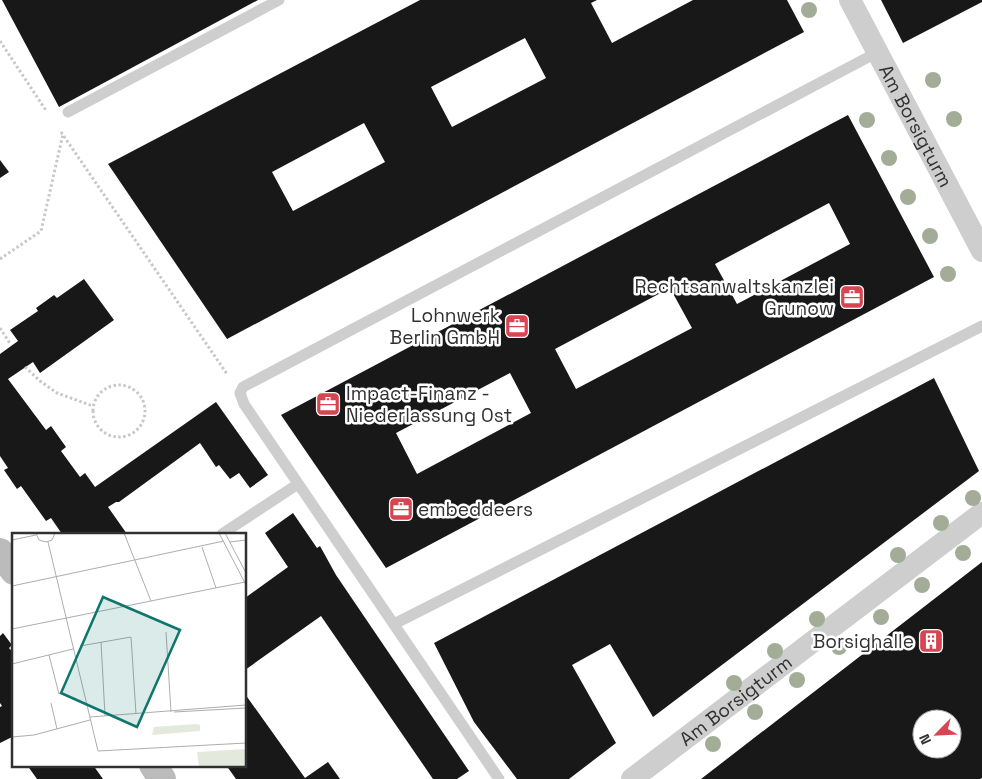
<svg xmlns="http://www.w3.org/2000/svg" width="982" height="779" font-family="'Space Grotesk',sans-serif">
  <rect width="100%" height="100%" fill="#fff"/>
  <path fill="#181818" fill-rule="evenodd" d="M2 0H258L59 107Z
    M420 0H597L591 3 612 43 693 0H787L804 32 227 339 108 164ZM525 38 546 78 452 127 431 87ZM364 123 385 162 293 211 272 172Z
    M881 0H982V2L903 43Z
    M848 115 934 277 386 568 281 415ZM829 203 850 244 737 304 715 264ZM670 288 692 328 576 389 555 349ZM510 373 531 413 417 474 396 433Z
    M0 160 9 172 0 178Z
    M84 279 114 320 40 373 33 362 8 379 46 430 51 426 66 447 61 451 80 477 85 473 95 487 216 402 268 475 250 488 239 473 230 479 219 465 216 467 200 443 119 502H116L108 507 127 534H62L51 518 46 521 21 486 17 489 4 470 8 468 0 456V354L18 341 10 330 38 311 36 308 54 295 57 298Z
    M934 378 979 471 653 717 610 644 572 665 616 743 569 779H517L474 722 434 643Z
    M293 513 317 548 320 546 336 575 469 771 457 779H433L321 616 245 670V598L288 567 265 533Z
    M982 562V778L980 779H701ZM922 719H952V749H922Z
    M3 633 12 645 9 648 14 654V736L0 743V707L2 706 0 703V636Z
    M245 694 305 778 328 762 340 779H236L226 765H245Z
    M27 765H93L103 779H37Z"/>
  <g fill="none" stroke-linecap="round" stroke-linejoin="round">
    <path stroke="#c8c8c8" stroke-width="3" stroke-dasharray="2.5 2.5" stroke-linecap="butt" d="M0 41 47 112
      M61 132 227 374
      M0 259 41 231 63 134
      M0 328 11 345
      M25 367 40 381 57 393 93 406
      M93 411a26 26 0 1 1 52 0a26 26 0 1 1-52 0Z"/>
    <path stroke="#cecece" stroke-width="11" d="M68 112 279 0
      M222 534 298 484
      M394 624 982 326
      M499 779 244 404 240 393 243 387 878 52"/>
    <g stroke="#cecece" stroke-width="22">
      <path id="s1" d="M850 0 982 251"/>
      <path id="s2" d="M632 779 982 513"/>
    </g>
    <path stroke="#bbb" stroke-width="28" d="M0 552 14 571
      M153 765 162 779"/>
  </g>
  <g fill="#a2ac96">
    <circle cx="809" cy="10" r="8"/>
    <circle cx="933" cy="80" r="8"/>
    <circle cx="954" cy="119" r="8"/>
    <circle cx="867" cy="120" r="8"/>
    <circle cx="889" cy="158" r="8"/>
    <circle cx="908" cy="197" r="8"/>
    <circle cx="930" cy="236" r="8"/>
    <circle cx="948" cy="274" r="8"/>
    <circle cx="973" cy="498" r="8"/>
    <circle cx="941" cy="523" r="8"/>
    <circle cx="963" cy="553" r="8"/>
    <circle cx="898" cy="555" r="8"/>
    <circle cx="922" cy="585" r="8"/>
    <circle cx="881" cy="617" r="8"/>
    <circle cx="817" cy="619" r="8"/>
    <circle cx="839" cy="647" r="8"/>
    <circle cx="775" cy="651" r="8"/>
    <circle cx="797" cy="680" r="8"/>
    <circle cx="734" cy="683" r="8"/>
    <circle cx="755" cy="712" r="8"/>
    <circle cx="713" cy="744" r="8"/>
  </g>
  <defs>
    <symbol id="office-square" viewBox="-11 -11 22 22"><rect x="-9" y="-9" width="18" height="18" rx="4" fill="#d74452" stroke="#fff"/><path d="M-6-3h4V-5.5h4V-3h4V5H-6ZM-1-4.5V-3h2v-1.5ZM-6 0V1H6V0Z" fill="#fff"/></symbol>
    <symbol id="building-square" viewBox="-11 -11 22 22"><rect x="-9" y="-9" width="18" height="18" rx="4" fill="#d74452" stroke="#fff"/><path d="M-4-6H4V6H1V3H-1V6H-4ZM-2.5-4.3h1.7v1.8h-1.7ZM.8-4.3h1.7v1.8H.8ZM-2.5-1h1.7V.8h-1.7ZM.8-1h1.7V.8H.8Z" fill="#fff"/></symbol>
  </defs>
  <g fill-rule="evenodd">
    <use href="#office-square" x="838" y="283" width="28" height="28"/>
    <use href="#office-square" x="503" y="312" width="28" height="28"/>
    <use href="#office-square" x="314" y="390" width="28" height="28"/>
    <use href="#office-square" x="387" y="495" width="28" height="28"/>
    <use href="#building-square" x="917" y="627" width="28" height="28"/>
  </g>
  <g text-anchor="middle" stroke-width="5" stroke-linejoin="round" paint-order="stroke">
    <g font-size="19" fill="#313131" stroke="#fff">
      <text dy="7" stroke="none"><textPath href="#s1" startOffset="142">Am Borsigturm</textPath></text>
      <text dy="7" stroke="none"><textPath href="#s2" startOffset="130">Am Borsigturm</textPath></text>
    </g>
    <g font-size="19" fill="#313131" stroke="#fff" text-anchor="end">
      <text x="834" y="293">Rechtsanwaltskanzlei<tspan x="834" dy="22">Grunow</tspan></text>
      <text x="500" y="322">Lohnwerk<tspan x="500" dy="22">Berlin GmbH</tspan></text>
      <text x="346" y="400" text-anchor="start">Impact-Finanz -<tspan x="346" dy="22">Niederlassung Ost</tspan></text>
      <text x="418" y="516" text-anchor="start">embeddeers</text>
      <text x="914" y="648">Borsighalle</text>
    </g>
  </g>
  <g transform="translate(12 533)">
    <rect width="234" height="234" fill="#fff"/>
    <path d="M184 191 188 192V198L140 202 142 194ZM234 216V234H187L185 219Z" fill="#e4e9dd"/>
    <path fill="none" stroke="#adadad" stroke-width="1" d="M24 0 27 7 34 9 40 7 43 0M112 0 139 68M207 0 234 52M213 0 234 40M0 7 24 2M36 9 86 218 234 210M218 9 234 7M190 14 204 55M0 53 212 8M0 96 233 49M154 99 159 179M89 109 93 183M68 113 119 104 124 181M37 122 47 161M0 131 61 116M39 170 45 196M162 179 234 175M78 184 234 172M0 204 22 202 78 187"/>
    <path fill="#0f766e" fill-opacity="0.15" stroke="#0f766e" stroke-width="2.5" d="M91 64 168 97 125 194 49 160Z"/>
    <rect width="234" height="234" fill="none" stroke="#313131" stroke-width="2.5"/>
  </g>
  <g transform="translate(937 734) rotate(246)"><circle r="24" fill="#ffffff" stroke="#adadad"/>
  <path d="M0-4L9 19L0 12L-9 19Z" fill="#d74452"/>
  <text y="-8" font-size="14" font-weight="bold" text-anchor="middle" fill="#313131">N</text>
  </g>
</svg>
